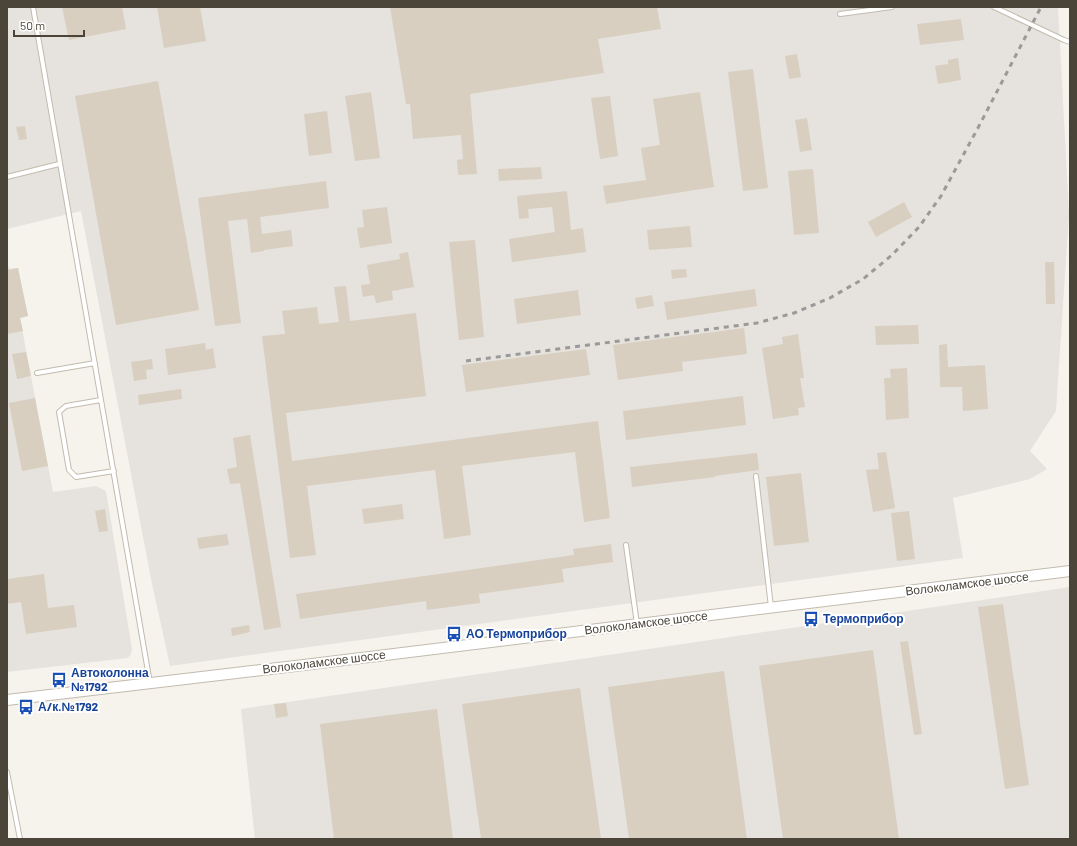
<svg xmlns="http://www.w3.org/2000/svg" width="1077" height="846" font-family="Barlow,sans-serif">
  <rect width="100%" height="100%" fill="#f6f3ec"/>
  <path fill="#e6e2dd" d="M7 7H1058L1069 214 1056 411 1030 451 1047 469 1030 479 953 498 963 558 170 666 151 579 81 211 7 229Z
    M7 260 9 269 18 268 28 316 20 318 53 492 96 486 106 491 132 649 131 654 128 658 7 672Z
    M1070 587V839H255L241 709Z"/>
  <path fill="#d8cfc1" d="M62 7H122L126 29 69 40Z
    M157 7H200L206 41 164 48Z
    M390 7H657L661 29 598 39 604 73 470 94 477 174 458 175 457 160 463 159 461 135 413 139 410 104H406Z
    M961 19 964 40 920 45 917 24Z
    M797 54 801 77 789 79 785 56Z
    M958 58 961 80 938 84 935 66 948 64V60Z
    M753 69 768 188 743 191 728 72Z
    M158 81 199 310 116 325 75 96Z
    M371 92 380 158 355 161 345 96Z
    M700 92 714 187 606 204 603 186 646 180 641 148 660 145 653 99Z
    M610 96 618 156 600 159 591 98Z
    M327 111 332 153 309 156 304 114Z
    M807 118 812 150 800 152 795 120Z
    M25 126 27 139 19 140 16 127Z
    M541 167 542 179 499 181 498 169Z
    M813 169 819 233 794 235 788 171Z
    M326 181 329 208 260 217 262 234 291 230 293 246 264 250V251L251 253 247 219 228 221 241 323 215 326 198 198Z
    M567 191 571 230 583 228 586 252 512 262 509 239 555 232 552 207 528 209 529 218 519 219 517 196Z
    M904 202 912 217 876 237 868 222Z
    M387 207 392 243 360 248 357 228 364 227 362 210Z
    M690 226 692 247 649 250 647 230Z
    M475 240 484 337 459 340 449 242Z
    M408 252 414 287 392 291 393 300 376 303 374 295 363 297 361 285 370 284 367 265 400 259 399 254Z
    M1045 262H1054L1055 304H1046Z
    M18 268 28 316 20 318 23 331 7 334V270Z
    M686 269 687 277 672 279 671 270Z
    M346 286 350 321 416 313 426 396 286 413 292 461 598 421 610 518 584 522 575 452 462 466 471 535 444 539 435 470 307 486 316 555 290 558 262 336 285 334 282 311 317 307 319 324 339 322 334 287Z
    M755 289 757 306 667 320 664 302Z
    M578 290 581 315 517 324 514 299Z
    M652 295 654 306 637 309 635 298Z
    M918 325 919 344 876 345 875 326Z
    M744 328 747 354 682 362 683 371 618 380 613 345Z
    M798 334 804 378H800L805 407 798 408 799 415 773 419 762 348 783 344 782 337Z
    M205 343 206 350 213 348 216 368 168 375 165 349Z
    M947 344 948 367 985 365 988 409 963 411 962 387H940L939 345Z
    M586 349 590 375 466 392 462 365Z
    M26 352 31 376 17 379 12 354Z
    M152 359 153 369 146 370 147 379 134 381 131 362Z
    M907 368 909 418 886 420 884 378H891L890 369Z
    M181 389 182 399 139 405 138 395Z
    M743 396 746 425 626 440 623 411Z
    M35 398 48 466 22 471 9 403Z
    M250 435 281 627 264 630 240 483 230 484 227 469 237 467 233 438Z
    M886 452 895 508 873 512 866 470 879 469 877 453Z
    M757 453 759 470 715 476V477L632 487 630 467Z
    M801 473 809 542 774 546 766 477Z
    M402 504 404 519 364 524 362 509Z
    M105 509 108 531 99 532 95 511Z
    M909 511 915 559 897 561 891 513Z
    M227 534 229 545 199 549 197 538Z
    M611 544 613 562 562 569 564 582 479 594 480 603 427 610 426 601 300 619 296 594 574 555 573 549Z
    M44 574 48 608 74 605 77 627 26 634 21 602 7 604V579Z
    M1003 604 1029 785 1005 789 978 607Z
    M249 625 250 632 232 636 231 628Z
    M908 641 922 734 914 735 900 642Z
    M873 650 899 839H783L759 666Z
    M724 671 747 839H629L608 687Z
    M580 688 601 839H481L462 704Z
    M286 703 288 716 276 718 274 704Z
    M437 709 453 839H334L320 724Z"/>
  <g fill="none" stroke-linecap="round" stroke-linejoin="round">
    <defs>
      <path id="service" d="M33 7C71 232 112 457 150 683
        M994 7 1064 40 1070 42
        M840 14 892 7
        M7 177 59 164
        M37 373 95 363
        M101 400 66 406 59 412 69 470 76 477 114 471
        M756 476 771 607
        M626 545 637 624
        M7 772 20 839"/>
      <path id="tertiary" d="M7 700 312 664 1070 571"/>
    </defs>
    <use href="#service" stroke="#c2bbae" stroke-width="6"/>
    <use href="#tertiary" stroke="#c2bbae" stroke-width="12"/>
    <use href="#service" stroke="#fff" stroke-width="4"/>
    <use href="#tertiary" stroke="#fff" stroke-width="10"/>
    <path stroke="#9a9a9a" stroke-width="3" stroke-dasharray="5 5" stroke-linecap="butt" d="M466 361 757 323 794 313 830 298 863 279 892 255 919 227 941 196 979 126 1041 7"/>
  </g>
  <defs>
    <symbol id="bus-bare" viewBox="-9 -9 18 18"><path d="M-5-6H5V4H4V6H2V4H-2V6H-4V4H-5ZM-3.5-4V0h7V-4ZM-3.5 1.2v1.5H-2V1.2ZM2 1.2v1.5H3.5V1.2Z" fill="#1a4fb4" stroke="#fff" stroke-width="2.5" paint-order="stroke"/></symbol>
  </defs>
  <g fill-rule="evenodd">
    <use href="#bus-bare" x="800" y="608" width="22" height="22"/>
    <use href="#bus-bare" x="443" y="623" width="22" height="22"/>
    <use href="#bus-bare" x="48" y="669" width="22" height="22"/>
    <use href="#bus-bare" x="15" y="696" width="22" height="22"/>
  </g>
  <g text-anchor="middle" stroke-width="4" stroke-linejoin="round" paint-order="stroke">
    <g font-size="12" fill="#4b4439" stroke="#fff">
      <text transform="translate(967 584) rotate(-7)" y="4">Волоколамское шоссе</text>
      <text transform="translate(646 623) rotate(-7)" y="4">Волоколамское шоссе</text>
      <text transform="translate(324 662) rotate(-7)" y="4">Волоколамское шоссе</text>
    </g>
    <g font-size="12" font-weight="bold" fill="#164399" stroke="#fff" text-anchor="start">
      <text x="823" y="623">Термоприбор</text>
      <text x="466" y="638">АО Термоприбор</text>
      <text x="71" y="677">Автоколонна<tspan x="71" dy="14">№1792</tspan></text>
      <text x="38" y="711">А/к.№1792</text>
    </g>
  </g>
  <rect width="1077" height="846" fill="none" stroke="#4b4439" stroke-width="16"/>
  <path d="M14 30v6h70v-6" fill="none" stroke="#4b4439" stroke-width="2"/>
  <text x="20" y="30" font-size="12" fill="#4b4439" stroke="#ffffff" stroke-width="3" paint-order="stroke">50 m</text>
</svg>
